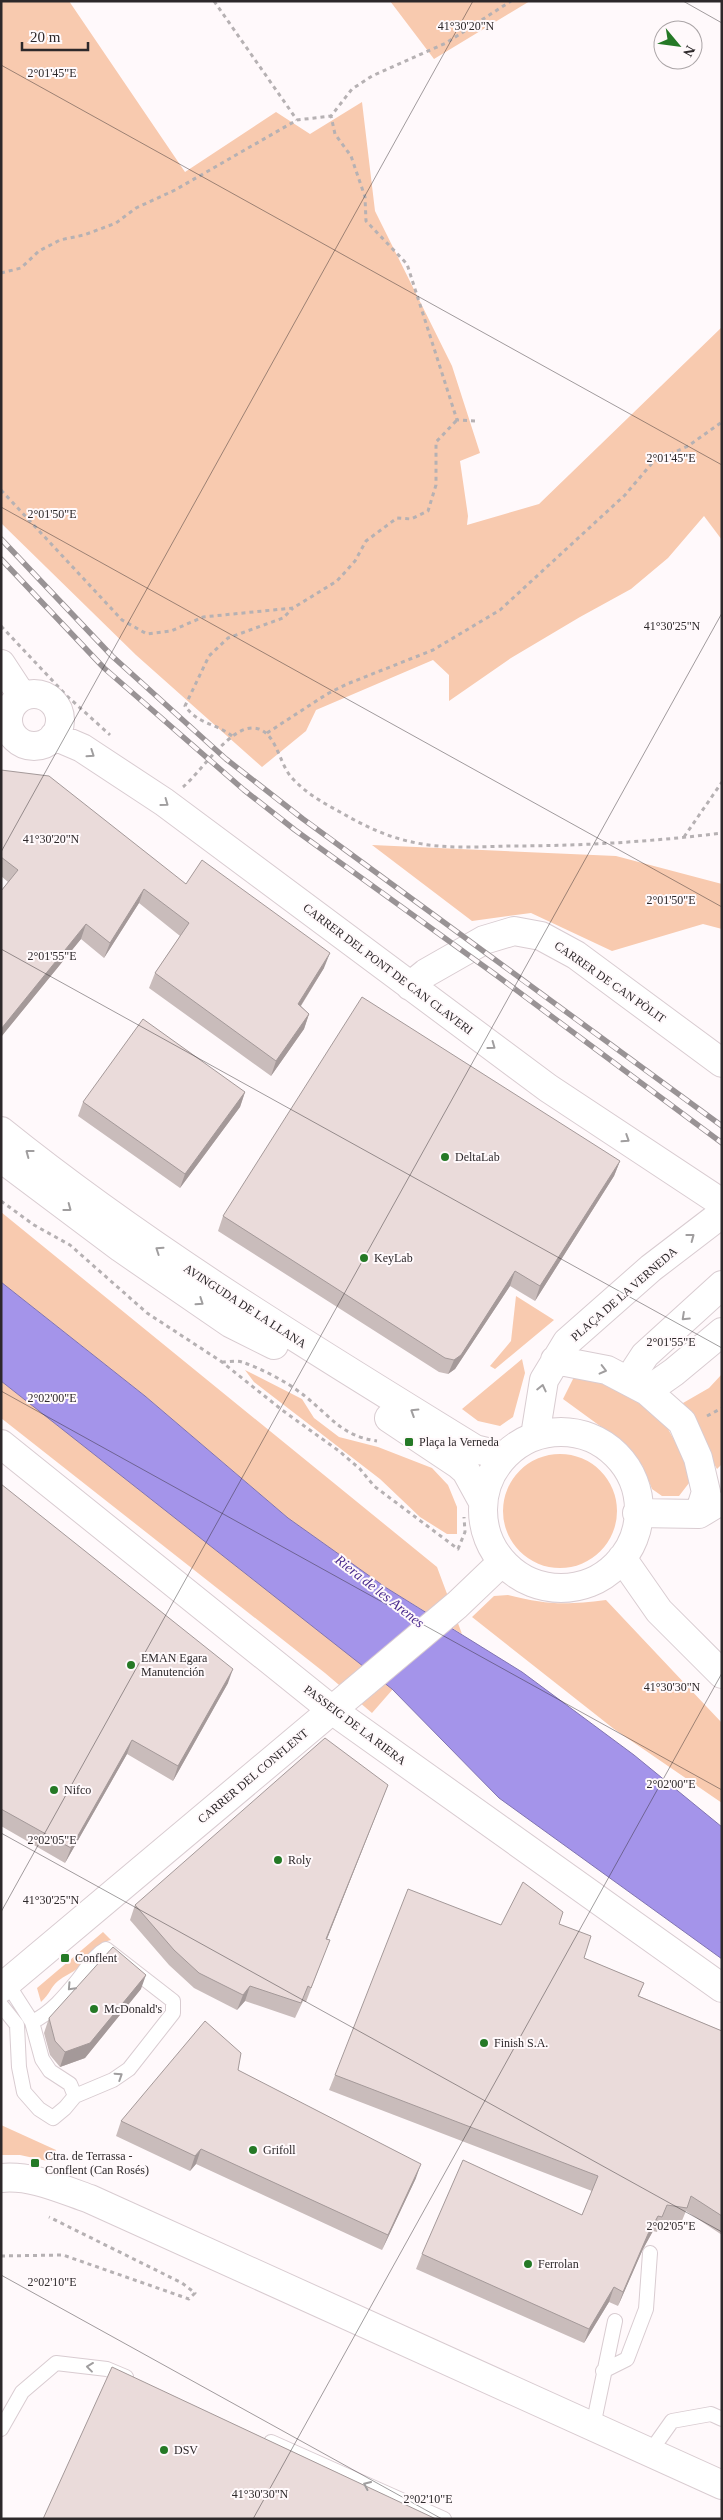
<svg xmlns="http://www.w3.org/2000/svg" width="723" height="2520" font-family="'Times New Roman',serif">
  <rect width="100%" height="100%" fill="#fff9fb"/>
  <path fill="#f8caaf" d="M1 1H69L185 172 276 112 310 134 362 102 375 211 452 366 480 453 460 461 468 516 467 525 539 504 722 327V540L704 516 668 558 631 589 580 617 511 658 449 701V675L433 660 316 710 306 731 262 767 136 655 1 523Z
    M390 1H530L434 59Z
    M372 845 616 856 722 884V929L703 924 612 951 531 913 472 921Z
    M1 1212 437 1567 462 1634 385 1587 288 1518 145 1396 1 1282Z
    M516 1296 554 1320 495 1369 490 1366 511 1341Z
    M522 1359 525 1373 513 1417 500 1426 478 1421 462 1409Z
    M245 1370 302 1399 314 1418 339 1437 378 1447 432 1468 448 1485 457 1507V1534H447L420 1517 380 1479 254 1382Z
    M589 1374 659 1413 686 1461 689 1483 679 1496H662L652 1489 642 1465 611 1434 563 1399 574 1377Z
    M722 1374V1464L717 1469 684 1414 683 1403 709 1388Z
    M1 1381 393 1689 372 1713 325 1673 1 1418Z
    M503 1511a57 57 0 1 1 114 0a57 57 0 1 1-114 0Z
    M508 1595C548 1605 565 1605 606 1600L722 1723V1803L614 1729 472 1617 494 1596Z
    M103 1932 111 1940C95 1944 90 1957 78 1968 72 1973 64 1976 58 1981 50 1988 50 1994 41 2002L37 1988Z
    M1 2125 56 2150 52 2162 20 2155H1Z"/>
  <path fill="#a494ea" stroke="#8074b0" d="M1 1282 145 1396 288 1518 385 1587 522 1672 634 1755 722 1827V1959L499 1798 392 1689 1 1381Z"/>
  <g fill="none" stroke-linecap="round" stroke-linejoin="round">
    <defs>
      <path id="lane" d="M1 2005 17 2025 19 2067 24 2092 39 2109 53 2118 65 2108 75 2096 70 2084 50 2071 42 2059 32 2022 7 1983
        M32 2022C51 2013 65 1996 78 1980 87 1969 93 1956 106 1949L173 2001V2013L129 2069 113 2080 75 2096
        M603 2371 627 2359 646 2309 650 2253
        M593 2426 615 2321
        M1 2429 22 2392 56 2363 107 2369 126 2377
        M271 2442 444 2519
        M650 2452 672 2421 711 2414 722 2419"/>
      <path id="street" d="M1 664 22 696
        M8 720a26 26 0 1 1 52 0a26 26 0 1 1-52 0Z
        M54 736 82 748 164 802 548 1088 722 1203
        M410 986 426 973 484 940 514 931 541 936 576 955 722 1063
        M1 1131C150 1251 313 1349 475 1449L504 1456
        M1 1158 121 1248 230 1323 274 1345
        M555 1360 607 1370 647 1391 682 1422 698 1458 706 1492 699 1514
        M628 1381 645 1355 722 1285
        M647 1391 674 1372 722 1332
        M389 1418 458 1464 466 1471 483 1502
        M483 1510a78 78 0 1 1 156 0a78 78 0 1 1-156 0Z
        M535 1436 544 1380 567 1342 651 1268 715 1219 722 1217
        M1 1444 332 1710 722 1988
        M637 1513 699 1514 714 1505
        M622 1558 659 1611 722 1674
        M1 1988 457 1605 502 1562"/>
      <path id="secondary" d="M1 2178C32 2175 61 2189 90 2199L722 2485"/>
    </defs>
    <use href="#lane" stroke="#d9ccd1" stroke-width="16"/>
    <use href="#street" stroke="#d9ccd1" stroke-width="30"/>
    <use href="#secondary" stroke="#d9ccd1" stroke-width="30"/>
    <path stroke="#b6b1b3" stroke-width="3" stroke-dasharray="4 4" stroke-linecap="butt" d="M214 1 297 120
      M1 273 21 268 39 251 60 240 84 235 116 223 136 208 175 190 297 120 331 116
      M475 421 457 420 407 264 366 221 365 197 351 156 335 134 331 116 352 89 372 76 446 43 511 1
      M1 490 122 620 147 634 171 631 203 617 293 608 337 581 355 561 366 541 397 518 411 519 428 511 436 485V442L457 420
      M1 626 67 696 110 735
      M267 733 327 694 347 684 433 650 500 610 625 495 653 462 688 446 722 422
      M232 736C216 723 199 725 185 706L209 656 228 638 283 618 293 608
      M183 787C201 772 230 726 254 728 277 730 278 764 293 779 307 794 325 804 342 813 364 826 388 837 412 842 442 849 476 847 507 846 579 846 650 842 722 833
      M684 837 722 782
      M1 1201 34 1225 70 1245 147 1313 222 1362 282 1410 339 1451 360 1469 374 1486 458 1549 465 1532 464 1517
      M222 1362C228 1362 236 1360 242 1362 263 1369 289 1383 306 1397 332 1418 342 1436 377 1441
      M707 1416 722 1408
      M1 2256 63 2255 189 2299 195 2293 182 2283 49 2217"/>
    <use href="#lane" stroke="#fff" stroke-width="14"/>
    <use href="#street" stroke="#fff" stroke-width="28"/>
    <use href="#secondary" stroke="#fff" stroke-width="28"/>
    <defs>
      <path id="rail" d="M1 539 112 656 226 759 303 819 722 1126
        M1 559 104 668 244 790 295 830 496 975 722 1143"/>
    </defs>
    <use href="#rail" stroke="#999395" stroke-width="5.5"/>
    <use href="#rail" stroke="#fff9fb" stroke-width="4" stroke-dasharray="11" stroke-linecap="butt"/>
  </g>
  <path fill="#c9bcbb" d="M1 770 186 884 324 968 301 1006 309 1014 304 1029 271 1076 149 988 155 973 180 936 139 903 104 958 81 939 1 1037V891L8 882 1 876Z
    M245 1092 240 1107 180 1188 78 1116 83 1102Z
    M620 1161 614 1176 535 1301 510 1286 455 1369 448 1374 439 1372 218 1231 223 1216Z
    M1 1484 228 1683 173 1781 127 1754 65 1863 1 1826Z
    M388 1785 327 1939 324 1955 306 2002 303 2001 295 2018 245 2001 237 2010 194 1988 169 1965 130 1920 135 1905Z
    M559 1924 584 1958 644 1983 639 1996 722 2031V2235L686 2211 681 2223 661 2220 657 2232 653 2231 643 2249 618 2306 609 2302 584 2343 416 2269 422 2254 582 2215 592 2191 329 2090 335 2075 501 1925Z
    M141 1989 85 2058 60 2067 50 2055 44 2033 49 2018Z
    M238 2070 416 2178 382 2250 196 2164 190 2171 116 2136 121 2121Z"/>
  <path fill="#a49999" d="M144 889 139 903 104 958 110 943Z
    M86 924 81 939 1 1037V1029Z
    M330 953 324 968 293 1018 298 1004Z
    M309 1014 304 1029 271 1076 276 1061Z
    M245 1092 240 1107 180 1188 185 1174Z
    M620 1161 614 1176 535 1301 540 1286Z
    M515 1271 510 1286 455 1369 448 1374 454 1360Z
    M233 1669 228 1683 173 1781 178 1766Z
    M132 1740 127 1754 65 1863 71 1848Z
    M388 1785 382 1800 321 1954 326 1939Z
    M146 1975 141 1989 85 2058 60 2067 65 2052Z
    M250 1986 245 2001 237 2010 243 1995Z
    M201 2149 196 2164 190 2171 195 2156Z
    M421 2164 416 2178 382 2250 388 2235Z
    M658 2216 653 2231 643 2249 618 2306 623 2292 648 2234Z
    M614 2287 609 2302 584 2343 589 2329Z"/>
  <path fill="#eadbda" stroke="#a49999" d="M1 770 49 776 186 884 202 860 330 953 298 1004 309 1014 276 1061 155 973 189 923 144 889 110 943 86 924 1 1029V891L18 870 1 857Z
    M362 997 620 1161 540 1286 515 1271 461 1355 454 1360 445 1358 223 1216Z
    M143 1019 245 1092 185 1174 83 1102Z
    M1 1484 233 1669 178 1766 132 1740 71 1848 1 1809Z
    M325 1738 388 1785 326 1939 330 1940 311 1988 308 1986 301 2003 250 1986 243 1995 199 1973 174 1950 135 1905Z
    M523 1882 563 1912 559 1924 591 1936 584 1958 644 1983 638 1996 722 2031V2216L691 2196 687 2208 667 2205 662 2217 658 2216 648 2234 623 2292 614 2287 589 2329 422 2254 463 2160 582 2215 598 2176 335 2075 408 1889 501 1925Z
    M113 1947 146 1975 90 2043 65 2052 55 2041 49 2018Z
    M205 2021 241 2053 238 2070 421 2164 388 2235 201 2149 195 2156 121 2121Z
    M112 2367 436 2519H43Z"/>
  <defs><path id="oneway-chevron" d="M-2-3.5L2.5 0L-2 3.5" fill="none" stroke-width="1.6" stroke-linecap="round" stroke-linejoin="round" transform="scale(1.25)"/></defs>
  <g stroke="#a09e9f">
    <use href="#oneway-chevron" transform="translate(91 754) rotate(34)"/>
    <use href="#oneway-chevron" transform="translate(165 803) rotate(36)"/>
    <use href="#oneway-chevron" transform="translate(492 1046) rotate(36)"/>
    <use href="#oneway-chevron" transform="translate(626 1139) rotate(33)"/>
    <use href="#oneway-chevron" transform="translate(29 1153) rotate(-143)"/>
    <use href="#oneway-chevron" transform="translate(68 1208) rotate(37)"/>
    <use href="#oneway-chevron" transform="translate(691 1237) rotate(-37)"/>
    <use href="#oneway-chevron" transform="translate(159 1250) rotate(-146)"/>
    <use href="#oneway-chevron" transform="translate(200 1302) rotate(34)"/>
    <use href="#oneway-chevron" transform="translate(685 1317) rotate(137)"/>
    <use href="#oneway-chevron" transform="translate(603 1370) rotate(14)"/>
    <use href="#oneway-chevron" transform="translate(542 1388) rotate(-77)"/>
    <use href="#oneway-chevron" transform="translate(414 1412) rotate(-148)"/>
    <use href="#oneway-chevron" transform="translate(71 1987) rotate(133)"/>
    <use href="#oneway-chevron" transform="translate(119 2076) rotate(-33)"/>
    <use href="#oneway-chevron" transform="translate(90 2367) rotate(-173)"/>
    <use href="#oneway-chevron" transform="translate(367 2485) rotate(-156)"/>
  </g>
  <path fill="none" stroke="#2d282a" stroke-width="1" stroke-opacity="0.45" d="M683 1 722 23M1 65 722 465M1 507 722 907M1 852 473 1M1 949 722 1348M1 1391 722 1790M1 1833 722 2232M1 1912 722 613M1 2275 442 2519M253 2519 722 1673"/>
  <g fill="#257926" stroke="#fff9fb" stroke-width="2">
    <circle cx="445" cy="1157" r="5"/>
    <circle cx="364" cy="1258" r="5"/>
    <rect x="404" y="1437" width="10" height="10" rx="2.5"/>
    <circle cx="131" cy="1665" r="5"/>
    <circle cx="54" cy="1790" r="5"/>
    <circle cx="278" cy="1860" r="5"/>
    <rect x="60" y="1953" width="10" height="10" rx="2.5"/>
    <circle cx="94" cy="2009" r="5"/>
    <circle cx="484" cy="2043" r="5"/>
    <circle cx="253" cy="2150" r="5"/>
    <rect x="30" y="2158" width="10" height="10" rx="2.5"/>
    <circle cx="528" cy="2264" r="5"/>
    <circle cx="164" cy="2450" r="5"/>
  </g>
  <g text-anchor="middle" stroke-width="4" stroke-linejoin="round" paint-order="stroke">
    <g font-size="12" fill="#2d282a" stroke="#fff9fb">
      <text transform="translate(388 969) rotate(37)" y="4">CARRER DEL PONT DE CAN CLAVERI</text>
      <text transform="translate(610 982) rotate(35)" y="4">CARRER DE CAN PÒLIT</text>
      <text transform="translate(624 1294) rotate(-41)" y="4">PLAÇA DE LA VERNEDA</text>
      <text transform="translate(245 1306) rotate(33)" y="4">AVINGUDA DE LA LLANA</text>
      <text transform="translate(355 1725) rotate(37)" y="4">PASSEIG DE LA RIERA</text>
      <text transform="translate(253 1776) rotate(-40)" y="4">CARRER DEL CONFLENT</text>
    </g>
    <g font-size="12" fill="#2d282a" stroke="#fff9fb" text-anchor="start">
      <text x="455" y="1161">DeltaLab</text>
      <text x="374" y="1262">KeyLab</text>
      <text x="419" y="1446">Plaça la Verneda</text>
      <text x="141" y="1662">EMAN Egara<tspan x="141" dy="14">Manutención</tspan></text>
      <text x="64" y="1794">Nifco</text>
      <text x="288" y="1864">Roly</text>
      <text x="75" y="1962">Conflent</text>
      <text x="104" y="2013">McDonald's</text>
      <text x="494" y="2047">Finish S.A.</text>
      <text x="263" y="2154">Grifoll</text>
      <text x="45" y="2160">Ctra. de Terrassa -<tspan x="45" dy="14">Conflent (Can Rosés)</tspan></text>
      <text x="538" y="2268">Ferrolan</text>
      <text x="174" y="2454">DSV</text>
    </g>
    <g font-size="14" font-style="italic" fill="#4a2b8e" stroke="#fff9fb">
      <text transform="translate(380 1591) rotate(38)" y="5">Riera de les Arenes</text>
    </g>
  </g>
  <g font-size="12" text-anchor="middle" fill="#2d282a" stroke="#fff9fb" stroke-width="4" stroke-linejoin="round" paint-order="stroke">
    <text x="466" y="30">41°30'20"N</text>
    <text x="52" y="77">2°01'45"E</text>
    <text x="671" y="462">2°01'45"E</text>
    <text x="52" y="518">2°01'50"E</text>
    <text x="672" y="630">41°30'25"N</text>
    <text x="51" y="843">41°30'20"N</text>
    <text x="671" y="904">2°01'50"E</text>
    <text x="52" y="960">2°01'55"E</text>
    <text x="671" y="1346">2°01'55"E</text>
    <text x="52" y="1402">2°02'00"E</text>
    <text x="672" y="1691">41°30'30"N</text>
    <text x="671" y="1788">2°02'00"E</text>
    <text x="52" y="1844">2°02'05"E</text>
    <text x="51" y="1904">41°30'25"N</text>
    <text x="671" y="2230">2°02'05"E</text>
    <text x="52" y="2286">2°02'10"E</text>
    <text x="260" y="2498">41°30'30"N</text>
    <text x="428" y="2503">2°02'10"E</text>
  </g>
  <rect width="723" height="2520" fill="none" stroke="#2d282a" stroke-width="5"/>
  <g transform="translate(678 45) rotate(119)"><circle r="24" fill="#fff9fb" stroke="#aba5a7"/>
  <path d="M0-4L9 19L0 12L-9 19Z" fill="#257926"/>
  <text y="-8" font-size="14" font-weight="bold" text-anchor="middle" fill="#2d282a">N</text>
  </g>
  <path d="M22 42v8h66v-8" fill="none" stroke="#2d282a" stroke-width="2.5"/>
  <text x="30" y="42" font-size="15" fill="#2d282a" stroke="#fff9fb" stroke-width="4" paint-order="stroke">20 m</text>
</svg>
